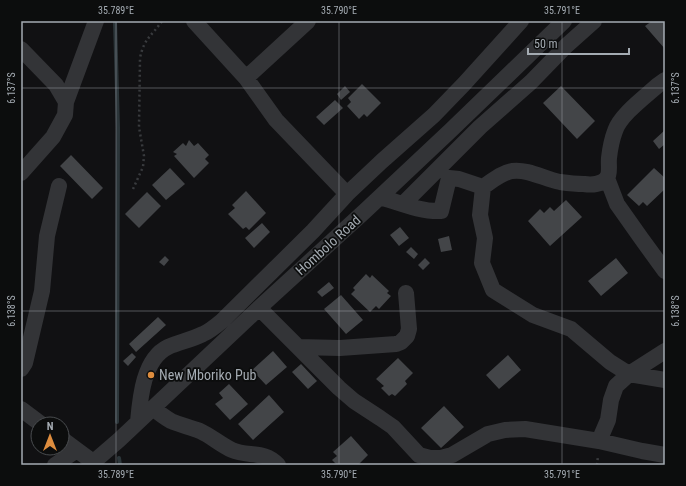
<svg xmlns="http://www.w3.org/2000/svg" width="686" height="486" font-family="'Roboto Condensed',sans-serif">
  <rect width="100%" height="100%" fill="#111113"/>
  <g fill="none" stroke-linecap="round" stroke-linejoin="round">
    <path stroke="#2c363a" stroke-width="4" d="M115 21 118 128 117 422
      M119 458 120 465"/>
  </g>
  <path fill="#434548" d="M652 21H665V49L645 26Z
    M362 84 381 103 367 117 364 114 359 119 347 106 351 102 348 98Z
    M345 86 350 92 341 100 337 94Z
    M561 86 595 121 577 139 543 103Z
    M335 100 343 108 324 125 316 117Z
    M665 130V144L659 149 653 141Z
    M189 140 194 146 198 143 209 155 205 159 209 163 194 178 174 156 177 154 173 152 183 143 186 146Z
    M71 155 103 188 92 199 60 166Z
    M170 168 185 184 166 200 152 185Z
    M654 168 665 178V189L647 206 643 202 639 206 627 195Z
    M246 191 266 213 249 230 246 227 243 229 228 214 235 208 232 205Z
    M147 192 161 206 139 228 125 214Z
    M566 200 582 217 550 246 528 221 540 209 544 213 550 207 554 211Z
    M262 223 270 232 254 248 245 238Z
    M400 227 409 238 399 246 390 235Z
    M449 236 452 250 441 252 438 239Z
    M411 247 418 254 414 259 406 252Z
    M165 256 169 260 164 266 159 262Z
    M425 258 430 263 423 270 418 265Z
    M616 258 628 273 601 296 588 281Z
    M366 274 370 278 372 275 389 291 387 293 391 296 379 309 376 306 370 312 351 294 355 290 353 288Z
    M329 282 334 288 322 297 317 292Z
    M341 295 363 320 346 334 324 309Z
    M158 317 166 325 136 352 129 344Z
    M273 351 287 367 266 385 252 370Z
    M132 353 136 357 128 366 123 361Z
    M508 355 521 370 499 389 486 375Z
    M398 358 413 373 405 381 407 384 395 396 392 394 389 396 381 388 384 386 376 379Z
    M301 364 317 381 308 389 292 372Z
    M229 384 248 404 230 420 215 404 223 398 219 393Z
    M269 395 284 412 253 440 238 424Z
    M444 406 464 427 441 448 421 428Z
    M351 436 368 455 358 465H337L332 460 337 456 333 452Z"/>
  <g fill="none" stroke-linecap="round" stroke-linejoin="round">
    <path stroke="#393b3e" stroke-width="2.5" stroke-dasharray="2 3" stroke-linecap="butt" d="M133 189 143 167 144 156 139 127 140 58C144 38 152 36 162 21
      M597 465 598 456"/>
    <path stroke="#333437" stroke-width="16" d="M194 21 246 78 276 120 347 194
      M21 49 56 85 66 102 65 115 53 137 21 173
      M246 78 308 21
      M66 102 96 21
      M607 178 617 204 641 238 665 271
      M483 187 480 215 485 238 482 263 493 290 533 315 571 329 610 362 629 374 665 351
      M380 197C400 203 421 212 441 211L449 178 459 179 483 187C492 181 501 173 512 171 529 169 544 179 560 182 567 183 576 184 584 184 590 185 596 185 602 182 612 177 608 167 609 158 610 149 612 139 615 131 620 115 646 96 658 85L665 80
      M403 204 480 127 531 82 566 46 594 21
      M259 308 339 388 354 401 380 418 393 427 419 455 430 458H441L452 455 488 434 505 430 525 429 599 441 642 451 665 455
      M298 347 340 348 396 344 401 342 407 336 409 329 406 293
      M21 369 25 363 42 291 47 236 59 186
      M153 408C159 413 164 417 171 421 180 425 190 427 200 431 211 436 221 445 232 450 248 457 264 450 278 465
      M21 409 41 424
      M138 422C140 399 143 359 168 347 179 342 191 340 203 334 210 331 217 325 223 320L313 231 347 194 382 161 434 115 464 84 521 21
      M62 439 93 462
      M599 441 608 420 611 400 616 386 629 374 665 380
      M55 465 77 450
      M90 465 119 440 259 308 365 211 450 131 564 21"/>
  </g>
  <path fill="none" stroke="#a4abb2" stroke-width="1" stroke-opacity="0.45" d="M116 21V465M339 21V465M562 21V465M21 88H665M21 311H665"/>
  <circle fill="#de8d3e" stroke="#0c0d0d" stroke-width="1.5" cx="151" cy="375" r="4"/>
  <g text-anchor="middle" stroke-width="3.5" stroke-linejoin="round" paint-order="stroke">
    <g font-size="14" fill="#a4abb2" stroke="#0c0d0d">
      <text transform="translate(328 245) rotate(-42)" y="5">Hombolo Road</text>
    </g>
    <g font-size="14" fill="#a4abb2" stroke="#0c0d0d" text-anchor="start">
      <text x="159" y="380">New Mboriko Pub</text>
    </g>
  </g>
  <rect width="686" height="486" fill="none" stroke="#0c0d0d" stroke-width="44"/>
  <g transform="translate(50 436)"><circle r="19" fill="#0c0d0d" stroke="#494c4f"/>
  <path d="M0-3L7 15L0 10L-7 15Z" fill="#de8d3e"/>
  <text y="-6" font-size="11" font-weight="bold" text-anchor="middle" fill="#a4abb2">N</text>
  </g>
  <path d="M528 48v6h101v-6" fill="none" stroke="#a4abb2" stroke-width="2"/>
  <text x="534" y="48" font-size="12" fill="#a4abb2" stroke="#0c0d0d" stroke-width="3" paint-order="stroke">50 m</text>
  <rect x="22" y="22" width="642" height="442" fill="none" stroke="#a4abb2" stroke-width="1.5"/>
  <g font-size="10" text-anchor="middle" fill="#a4abb2">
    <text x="116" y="14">35.789°E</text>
    <text x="339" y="14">35.790°E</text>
    <text x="562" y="14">35.791°E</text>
    <text transform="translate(11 88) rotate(-90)" y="4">6.137°S</text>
    <text transform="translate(675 88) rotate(-90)" y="4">6.137°S</text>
    <text transform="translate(11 311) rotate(-90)" y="4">6.138°S</text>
    <text transform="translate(675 311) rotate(-90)" y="4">6.138°S</text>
    <text x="116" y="478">35.789°E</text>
    <text x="339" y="478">35.790°E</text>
    <text x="562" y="478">35.791°E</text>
  </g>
</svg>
